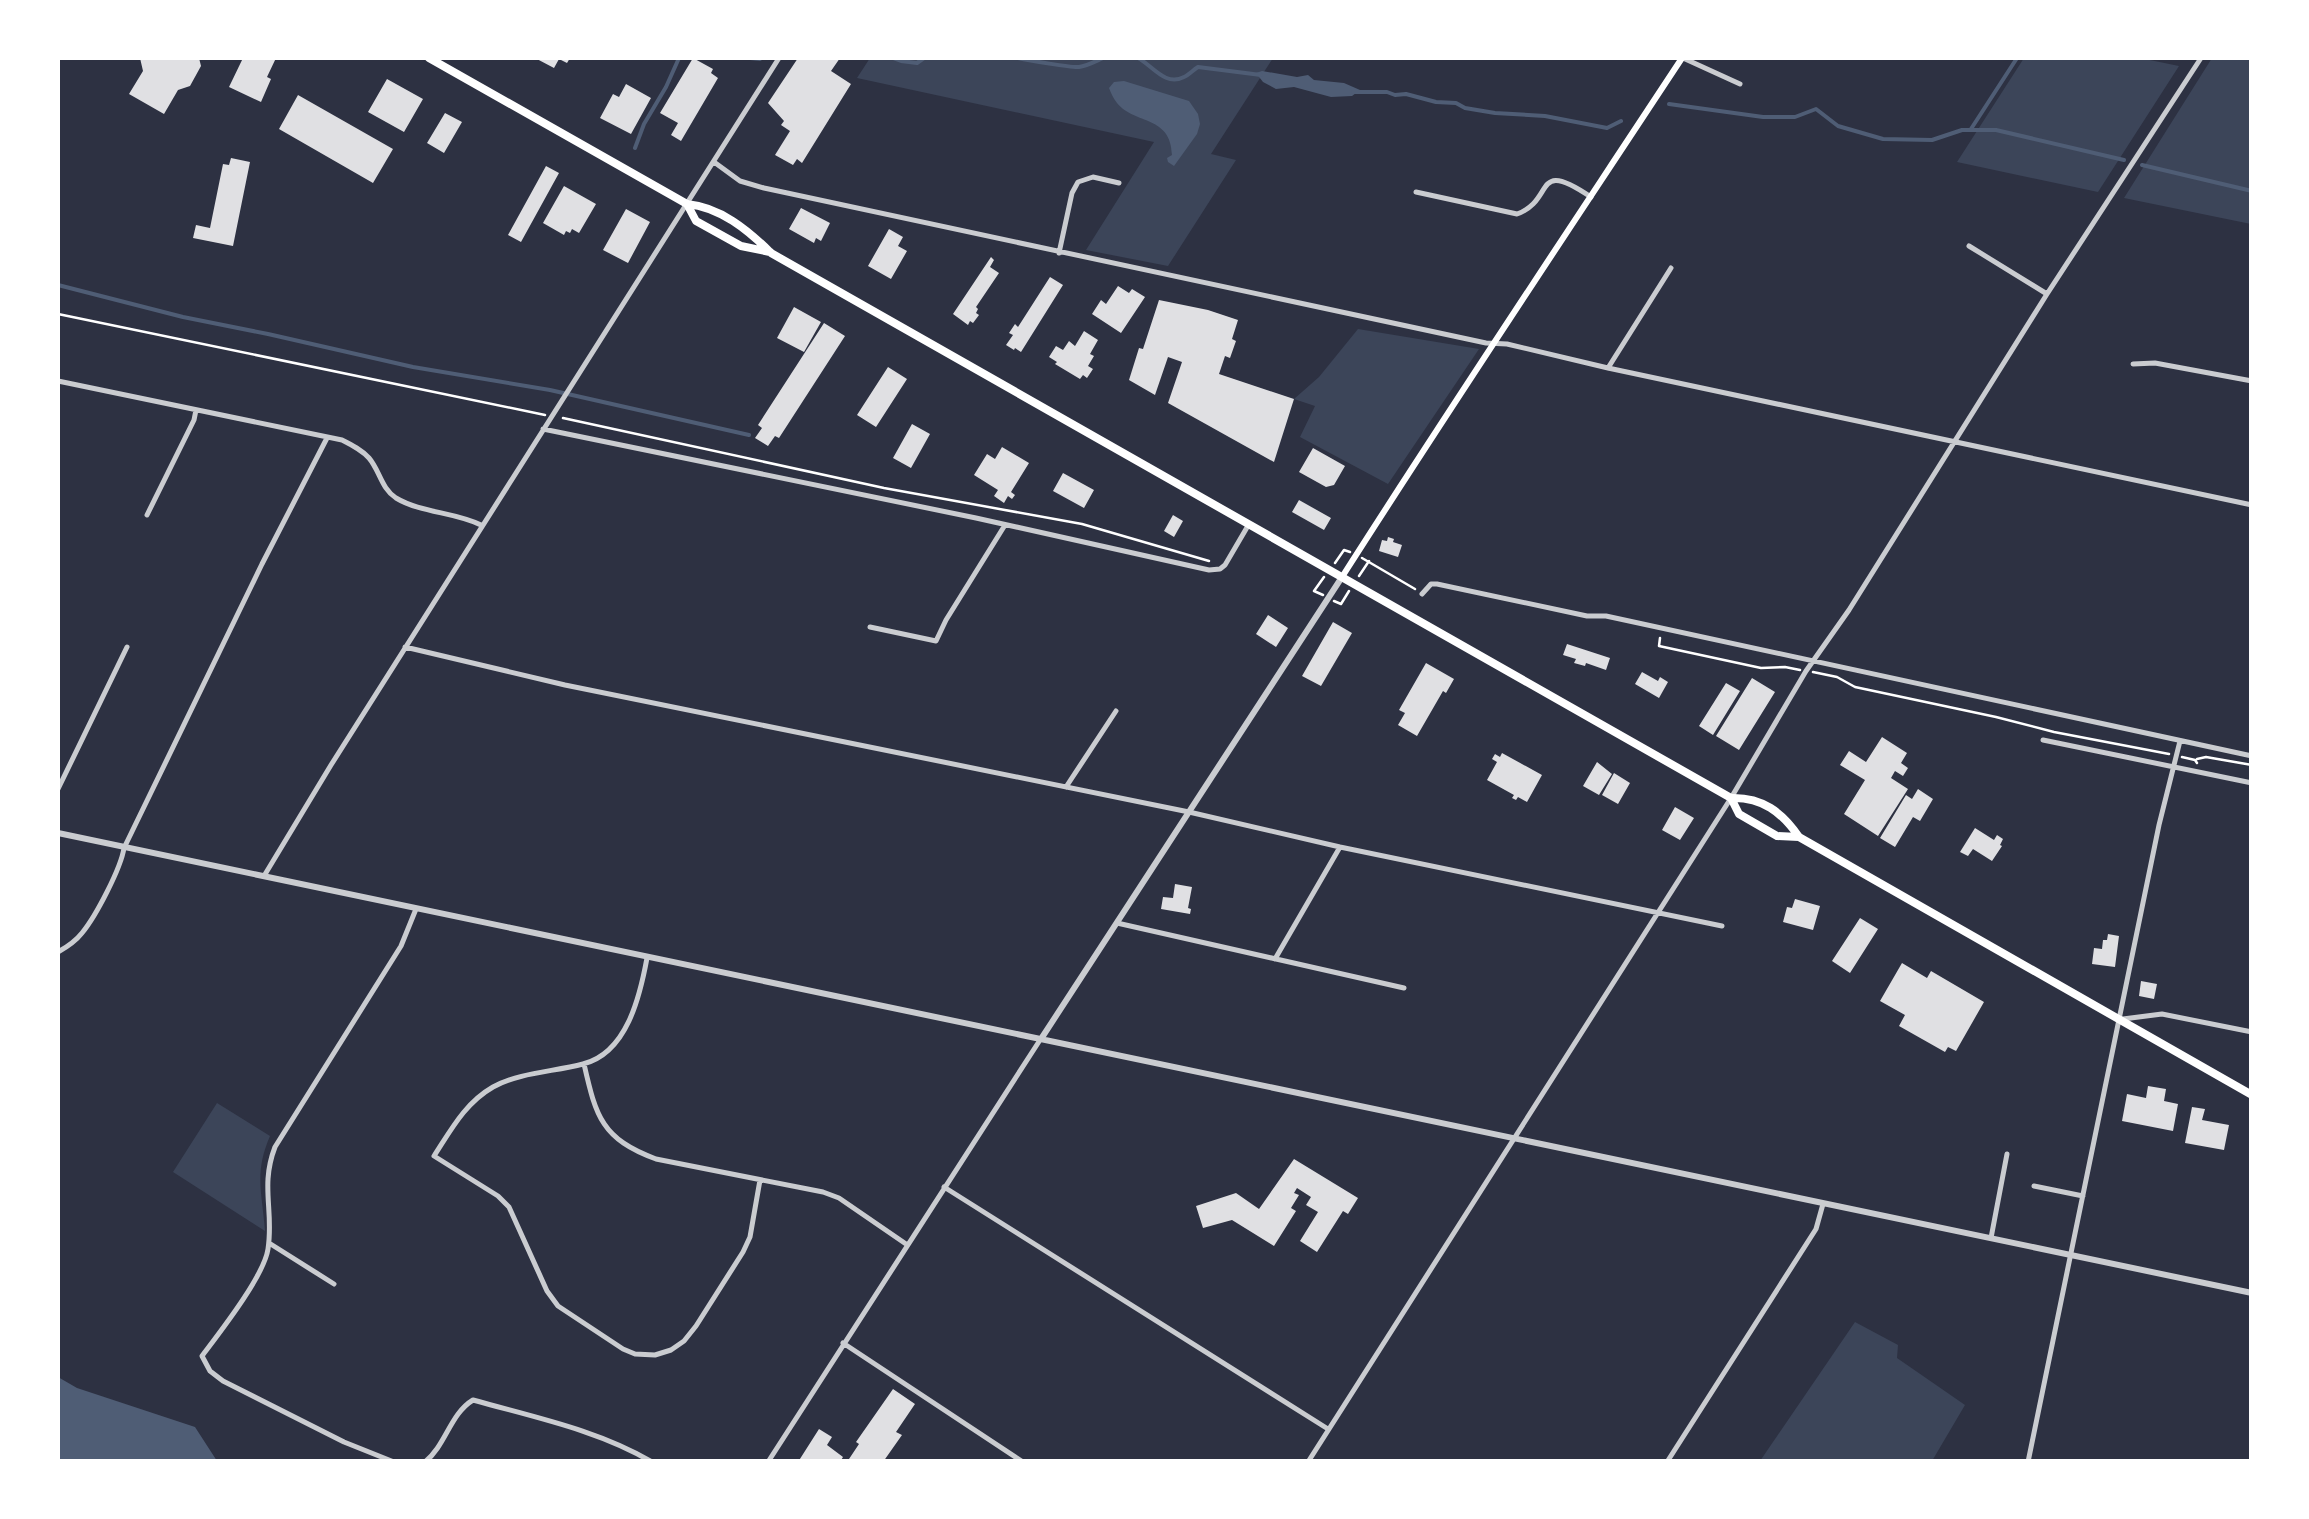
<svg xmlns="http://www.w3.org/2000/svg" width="2309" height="1519" font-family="Helvetica,sans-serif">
  <rect width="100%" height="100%" fill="#2d3142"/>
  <path fill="#3c4559" d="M870 58H1273L1211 154 1236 160 1168 266 1086 250 1154 142 857 78Z
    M2024 58H2140L2179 66 2098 192 1957 162Z
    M2212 58H2251V224L2124 198Z
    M1358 329 1479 349 1388 484 1300 437 1315 406 1294 399 1319 377Z
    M217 1103 270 1136C254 1173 262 1192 265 1231L173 1172Z
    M1855 1322 1898 1345 1897 1358 1965 1405 1932 1461H1760Z"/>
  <path fill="#4f5d75" d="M1262 71 1297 77 1308 75 1314 80 1344 83 1360 90 1352 96 1331 97 1294 87 1276 89 1263 82 1256 73Z
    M1124 81 1189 101 1198 114 1200 124 1197 134 1174 166 1168 162 1167 158 1172 155C1171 115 1135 125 1117 103 1113 98 1111 93 1109 88L1114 82Z
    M58 1377 77 1388 195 1427 217 1461H58Z"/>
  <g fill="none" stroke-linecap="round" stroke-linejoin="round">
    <path stroke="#4f5d75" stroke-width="4" d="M750 58 760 59
      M893 58 901 61 917 63 924 58
      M1018 58C1027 60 1072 68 1079 67 1087 66 1096 61 1103 58
      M1138 58C1152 65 1165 87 1184 77 1189 75 1193 70 1198 67L1261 75
      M1353 92H1387L1395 95 1406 94 1436 102 1456 103 1465 108 1495 113 1545 116 1607 128 1621 121
      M1669 104 1763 117H1795L1816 109 1838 126 1883 139 1932 140 1962 130H1996L2124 160
      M1971 129 2017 58
      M635 148 644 124 666 87 679 58
      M2142 165 2252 191
      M58 285 183 317 268 334 413 367 550 390 749 435"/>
  </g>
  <path fill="#e0e0e3" d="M140 58H199L201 66 190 86 178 90 164 114 129 94 143 71Z
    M243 58H276L267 77 271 79 261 102 229 87Z
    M535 58H570L567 63 559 59 554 68Z
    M693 58 713 69 711 73 718 78 681 141 671 135 678 123 660 113Z
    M798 58H840L831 71 851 84 802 163 797 159 793 165 775 155 790 131 781 125 784 121 768 103Z
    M387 79 423 99 404 132 368 112Z
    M626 84 651 98 631 134 600 118 613 94 619 97Z
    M298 95 393 149 373 183 279 129Z
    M445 113 462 122 444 153 427 143Z
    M231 158 250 162 233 246 193 238 196 225 210 228 223 164 229 165Z
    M546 166 559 173 521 242 508 235Z
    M564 186 596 204 579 233 572 229 570 233 566 231 564 235 543 223Z
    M801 208 830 223 821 241 816 238 814 243 789 229Z
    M626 209 650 222 628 263 603 250Z
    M889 229 903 237 898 246 907 251 891 279 868 266Z
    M991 257 994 260 990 267 999 273 976 307 978 309 976 313 979 315 973 323 970 321 968 325 953 314Z
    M1050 277 1063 285 1021 352 1015 348 1014 350 1006 345 1013 335 1009 333 1015 324 1018 327Z
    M1118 286 1129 293 1132 289 1145 297 1121 333 1092 314 1101 300 1106 304Z
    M1159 300 1208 310 1238 320 1232 339 1236 341 1230 358 1225 356 1219 374 1294 399 1274 462 1168 403 1182 362 1168 357 1155 395 1129 380 1139 348 1143 349Z
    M794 307 821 322 804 352 777 338Z
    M824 323 845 336 779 438 775 436 768 446 755 438 762 428 758 425Z
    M1084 331 1098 340 1090 354 1094 356 1088 366 1093 369 1087 378 1083 375 1080 379 1055 364 1057 362 1049 357 1056 346 1063 350 1069 341 1075 346Z
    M888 367 907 379 876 427 857 415Z
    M912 424 930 434 911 468 893 458Z
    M1002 447 1029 463 1011 492 1015 495 1012 499 1008 496 1004 503 994 496 998 490 974 475 987 454 995 459Z
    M1313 448 1345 466 1334 485 1326 487 1299 472Z
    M1063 473 1094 490 1084 508 1053 491Z
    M1299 500 1331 518 1324 530 1292 512Z
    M1173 515 1183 521 1174 537 1164 531Z
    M1388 537 1394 539 1393 542 1402 545 1398 557 1379 551 1382 540 1387 541Z
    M1268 615 1288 628 1276 647 1256 634Z
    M1333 622 1352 633 1321 686 1302 676Z
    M1567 644 1610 658 1606 670 1586 663 1585 666 1574 663 1576 659 1563 655Z
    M1426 663 1454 679 1446 693 1443 691 1417 736 1398 725 1405 713 1399 710Z
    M1642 672 1658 681 1660 677 1668 682 1659 698 1635 684Z
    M1752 678 1775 692 1739 750 1716 736Z
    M1726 683 1740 691 1713 735 1699 726Z
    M1882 737 1907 753 1901 763 1908 768 1903 776 1895 771 1891 778 1908 789 1878 836 1844 814 1865 780 1840 765 1849 751 1866 762Z
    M1502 753 1542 775 1527 802 1518 797 1516 800 1512 798 1514 795 1487 780 1497 762 1492 759 1495 754 1500 757Z
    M1597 762 1612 774 1599 795 1583 786Z
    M1614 773 1630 783 1618 804 1602 795Z
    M1918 789 1933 799 1920 821 1913 817 1895 847 1880 838 1906 795 1912 799Z
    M1675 807 1694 818 1680 840 1662 830Z
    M1975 828 1994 840 1997 835 2003 839 2000 845 2002 846 1992 861 1973 849 1968 856 1960 852Z
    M1175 884 1192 887 1188 908 1191 909 1190 914 1161 909 1163 897 1173 898Z
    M1795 899 1820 906 1813 930 1783 922 1787 907 1792 908Z
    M1860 918 1878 929 1850 973 1832 961Z
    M2108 934 2119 936 2115 967 2092 964 2094 948 2102 949 2103 940H2107Z
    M1902 963 1927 978 1931 971 1984 1002 1956 1051 1948 1047 1945 1052 1899 1026 1905 1015 1880 1001Z
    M2141 981 2157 984 2154 999 2139 996Z
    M2148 1086 2166 1089 2164 1101 2178 1104 2173 1131 2122 1121 2127 1094 2146 1098Z
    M2192 1107 2205 1109 2202 1120 2229 1125 2224 1150 2185 1143Z
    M1294 1159 1358 1198 1348 1214 1343 1211 1317 1252 1300 1241 1318 1212 1306 1205 1311 1197 1297 1188 1294 1193 1299 1195 1291 1208 1296 1211 1274 1246 1232 1220 1203 1228 1196 1206 1236 1193 1259 1209Z
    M893 1389 915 1404 896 1432 902 1435 883 1462H847L859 1444 856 1442Z
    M819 1429 832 1437 827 1445 843 1457 840 1462H798Z"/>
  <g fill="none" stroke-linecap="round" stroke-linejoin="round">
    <path stroke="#fff" stroke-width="2.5" d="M58 314 545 415
      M563 418 884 488 1082 524 1209 561
      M1362 558 1415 589
      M1335 563 1344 550 1350 552
      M1359 576 1369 561
      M1323 595 1314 591 1324 577
      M1334 601 1341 604 1349 591
      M1660 638 1659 646 1761 668 1785 667 1800 670
      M1813 672 1837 677 1855 687 1996 717 2054 732 2169 754
      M2182 757 2195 760 2197 763
      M2197 759 2206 757 2252 765"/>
    <path stroke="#caccd0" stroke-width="5" d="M1683 58 1740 84
      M714 162 740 181 764 188 1486 343 1507 344 1608 368 2252 505
      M1416 192 1517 214C1556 200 1532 157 1591 197
      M1969 246 2047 294
      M1059 253 1072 193 1078 182 1093 177 1119 183
      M2133 364 2155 363 2252 381
      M1608 368 1671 268
      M58 381 342 440C352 445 362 450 369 458 380 471 381 488 396 498 421 513 455 512 481 525
      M543 429 976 518 1209 570 1220 569 1225 565 1249 524
      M147 515 194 420 196 410
      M1422 594 1431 584H1437L1587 616H1606L2252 756
      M870 627 936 641 946 620 1005 525
      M405 647 565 685 1189 812 1340 847 1722 926
      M2043 740 2252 783
      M1066 787 1116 711
      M58 789 127 647
      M264 876 331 765 779 58
      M1117 923 1404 988
      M58 952C67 947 75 942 82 933 96 916 121 868 124 848L262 564 327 438
      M647 958C640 996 627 1053 583 1064 553 1072 521 1072 493 1087 465 1103 451 1130 434 1156L498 1196 509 1207 547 1291 558 1306 623 1349 635 1354 655 1355 671 1350 684 1341 696 1326 743 1252 750 1237 760 1180
      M1275 959 1340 847
      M2123 1019 2162 1014 2252 1032
      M584 1064C596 1117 602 1139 656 1159L823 1192 839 1198 906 1244
      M2034 1186 2083 1196
      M944 1187 1328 1429
      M1991 1238 2007 1154
      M269 1243 334 1284
      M843 1343 1023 1462
      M394 1462 344 1442 223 1381 210 1371 202 1356C220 1332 264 1276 268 1249 274 1211 260 1186 275 1147L401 946 416 909
      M425 1462C446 1445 450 1414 473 1400 533 1417 598 1430 652 1462
      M768 1462 1040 1040
      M1308 1462 1731 798 1806 671 1849 610 2047 294 2201 58
      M1667 1462 1816 1229 1823 1204
      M2028 1462 2159 825 2180 741"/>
    <path stroke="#caccd0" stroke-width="6" d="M58 833 2252 1293
      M1041 1039 1342 577"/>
    <path stroke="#fff" stroke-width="6" d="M1342 577C1453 403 1568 231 1682 58"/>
    <path stroke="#fff" stroke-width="8" d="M429 58 687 204C720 207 748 230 771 253L1731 798C1762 797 1782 812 1799 837L2252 1095
      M687 204 696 221 741 246 770 252
      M1731 798 1739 814 1777 836 1799 837"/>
  </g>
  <rect width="2309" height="1519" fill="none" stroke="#ffffff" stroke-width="120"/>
</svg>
